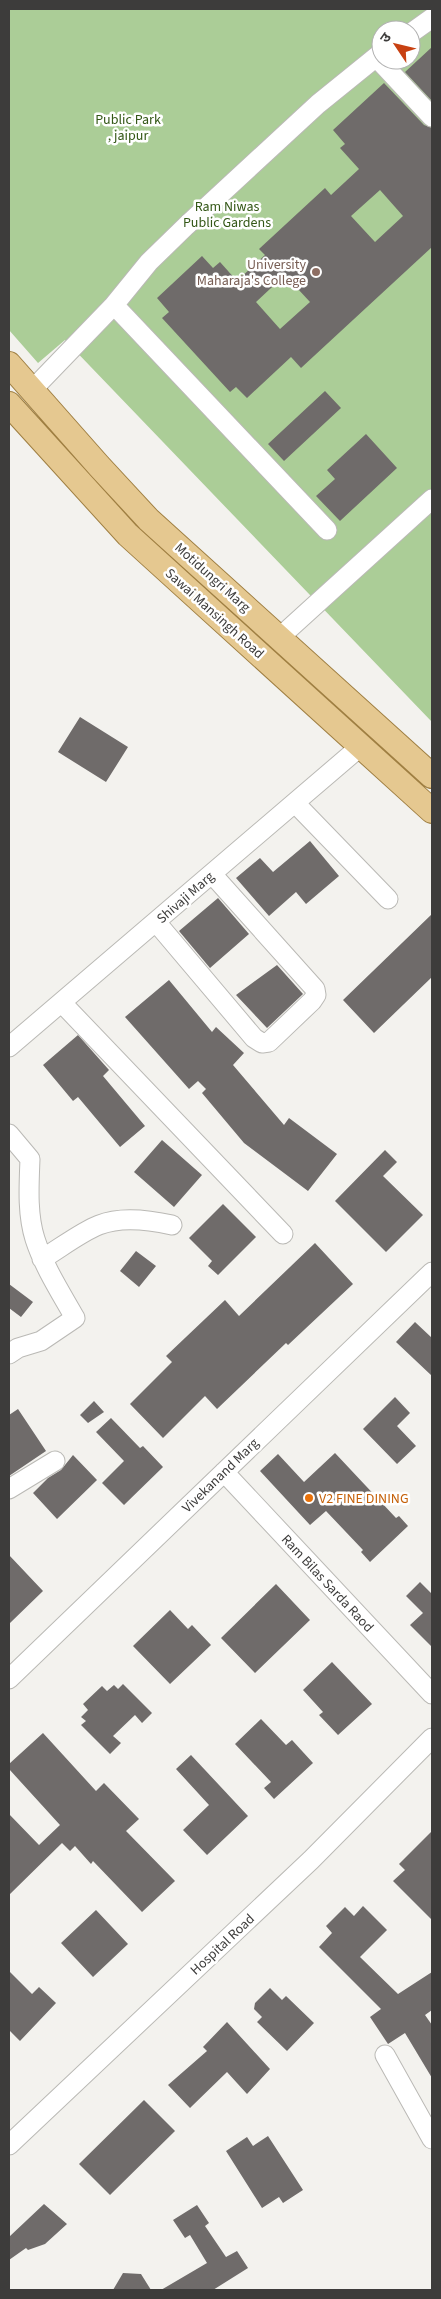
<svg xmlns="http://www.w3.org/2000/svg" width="441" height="2299" font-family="'Source Sans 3','Noto Sans Devanagari',sans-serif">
  <rect width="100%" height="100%" fill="#f3f2ee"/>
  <path fill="#abcd97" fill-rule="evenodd" d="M9 9H432V722L65 340 38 363 9 330ZM381 30H411V60H381Z"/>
  <path fill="#6f6b6a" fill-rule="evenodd" d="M432 47V101L405 72Z
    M384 83 424 125 432 128V247L301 368 291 357 247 398 236 387 230 392 162 318 169 312 157 298 202 256 213 268 220 262 237 281 265 255 259 249 325 188 331 195 359 169 340 148 345 144 333 130ZM380 190 403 216 375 242 351 216ZM285 275 310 302 280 329 256 302Z
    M325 391 341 408 284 461 268 444Z
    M366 434 397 468 340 521 316 496 335 479 327 470Z
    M80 717 128 747 106 782 58 752Z
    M310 841 339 876 306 904 296 892 269 916 236 878 260 858 273 872Z
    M218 898 249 934 210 968 179 931Z
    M432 914V977L374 1033 343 1000Z
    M277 965 303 994 267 1028 236 995Z
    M169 980 212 1032 216 1027 244 1053 233 1065 284 1125 289 1118 337 1154 308 1191 244 1143 202 1093 206 1089 198 1081 189 1089 125 1017Z
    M78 1035 109 1070 103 1076 145 1126 120 1147 78 1097 73 1101 43 1065Z
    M162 1140 202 1175 174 1207 134 1172Z
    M385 1150 397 1162 383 1176 423 1215 386 1252 335 1201Z
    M223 1204 256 1237 218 1275 208 1266 212 1261 189 1238Z
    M315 1243 353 1284 288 1345 286 1343 217 1409 205 1396 163 1438 130 1404 172 1362 166 1356 225 1300 239 1316Z
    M136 1251 156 1266 139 1287 120 1271Z
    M9 1284 33 1302 21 1317 9 1308Z
    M415 1322 432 1338V1376L396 1342Z
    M395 1397 410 1413 397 1426 416 1446 397 1464 363 1429Z
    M94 1401 104 1412 88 1423 80 1415Z
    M18 1409 46 1451 9 1476V1415Z
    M111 1418 140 1448 143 1446 163 1467 124 1505 102 1483 124 1461 96 1432Z
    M335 1453 396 1518 399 1516 408 1526 370 1562 361 1552 363 1550 326 1511 310 1525 260 1471 278 1454 304 1482Z
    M73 1455 97 1480 57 1519 33 1493 48 1478 61 1470Z
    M9 1555 43 1591 9 1624Z
    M420 1582 432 1594V1647L410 1625 423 1613 406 1596Z
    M276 1584 310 1620 255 1673 221 1638Z
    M170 1610 188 1629 192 1625 211 1645 170 1684 133 1646Z
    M332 1662 372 1704 338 1735 319 1715 323 1712 303 1690Z
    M123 1684 152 1713 142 1723 135 1715 113 1736 121 1743 110 1754 81 1725 86 1721 81 1717 88 1710 83 1704 102 1686 107 1691 114 1685 118 1689Z
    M261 1719 286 1745 292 1740 313 1763 274 1799 264 1788 271 1782 235 1744Z
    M43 1733 96 1791 104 1783 139 1819 126 1831 175 1881 142 1912 93 1861 91 1864 75 1846 70 1851 62 1843 9 1895V1814L39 1845 60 1825 9 1769V1764Z
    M191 1755 248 1816 207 1855 183 1830 209 1805 176 1769Z
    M432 1831V1920L393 1881 405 1870 399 1864Z
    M363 1906 387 1930 360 1957 398 1994 432 1972V2010L425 2015 432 2025V2078L405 2033 388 2044 370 2017 381 2009 319 1947 332 1933 326 1926 345 1907 354 1916Z
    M96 1910 128 1944 93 1977 61 1943Z
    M9 1971 32 1994 39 1987 56 2003 20 2041 9 2030Z
    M270 1988 282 2000 286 1996 314 2023 287 2051 257 2022 262 2017 254 2009 255 2003Z
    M227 2022 270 2069 247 2094 227 2072 190 2108 168 2085 207 2051 203 2047Z
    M144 2100 175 2131 110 2195 79 2164Z
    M268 2136 303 2190 283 2203 279 2197 262 2208 226 2151 247 2137 253 2146Z
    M44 2204 67 2224 45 2244 28 2250 26 2248 9 2260V2237Z
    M197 2205 209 2223 205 2226 226 2257 237 2251 248 2268 213 2290H161L207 2263 190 2235 185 2238 173 2220Z
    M123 2273 141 2274 151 2290H113Z"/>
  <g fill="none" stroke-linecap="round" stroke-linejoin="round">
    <defs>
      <path id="minor" d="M411 33 432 18
        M376 57 432 117
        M114 305 149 262 186 226 318 104 381 53
        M32 390 114 305 327 530
        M280 637 432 499
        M295 803 388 899
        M156 922 254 1038 262 1043 269 1042 312 1001 316 995 315 989 212 874
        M62 1003 283 1234
        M9 1047 361 746
        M9 1134 30 1159C29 1185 27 1214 35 1239 44 1267 61 1293 75 1318L41 1341 18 1348 9 1354
        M42 1259C59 1249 81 1232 99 1225 121 1216 150 1220 172 1225
        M224 1472 432 1694
        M9 1489 55 1461
        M9 1679 432 1272
        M385 2055 432 2139
        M9 2145 311 1860 432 1738"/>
      <path id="major" d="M9 364 99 466 149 520 432 776
        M9 404 128 535 432 811"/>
    </defs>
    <use href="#minor" stroke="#bab9b5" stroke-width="21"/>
    <use href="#major" stroke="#9f7f42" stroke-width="26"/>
    <use href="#minor" stroke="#fff" stroke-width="19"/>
    <use href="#major" stroke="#e5c890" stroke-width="24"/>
  </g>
  <circle fill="#8d6e63" stroke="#fff" stroke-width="2" cx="316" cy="272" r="5"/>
  <circle fill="#e8710a" stroke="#fff" stroke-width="2" cx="309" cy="1498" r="5"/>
  <g text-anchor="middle" stroke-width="5" stroke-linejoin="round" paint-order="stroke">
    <g font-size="14" fill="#335716" stroke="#fff">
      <text x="128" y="124">Public Park<tspan x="128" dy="16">, jaipur</tspan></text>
      <text x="227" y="211">Ram Niwas<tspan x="227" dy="16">Public Gardens</tspan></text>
    </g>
    <g font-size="14" fill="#785e54" stroke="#fff" text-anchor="end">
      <text x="306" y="269">University<tspan x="306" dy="16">Maharaja's College</tspan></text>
    </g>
    <g font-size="14" fill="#3d3c3b" stroke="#fff">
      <text transform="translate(213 577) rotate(42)" y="5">Motidungri Marg</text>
      <text transform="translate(215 613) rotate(42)" y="5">Sawai Mansingh Road</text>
      <text transform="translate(185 897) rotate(-41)" y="5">Shivaji Marg</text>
      <text transform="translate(220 1475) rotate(-44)" y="5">Vivekanand Marg</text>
      <text transform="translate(328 1583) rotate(47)" y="5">Ram Bilas Sarda Raod</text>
      <text transform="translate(222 1944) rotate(-43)" y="5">Hospital Road</text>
    </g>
    <g font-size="14" fill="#c56008" stroke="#fff" text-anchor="start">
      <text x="319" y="1503">V2 FINE DINING</text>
    </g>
  </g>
  <rect width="441" height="2299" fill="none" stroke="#3d3c3b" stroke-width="20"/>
  <g transform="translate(396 45) rotate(305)"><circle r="24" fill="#ffffff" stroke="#b1b1b1"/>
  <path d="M0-4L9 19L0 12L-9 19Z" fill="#c84112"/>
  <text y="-8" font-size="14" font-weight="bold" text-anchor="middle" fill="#3d3c3b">उ</text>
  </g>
</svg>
